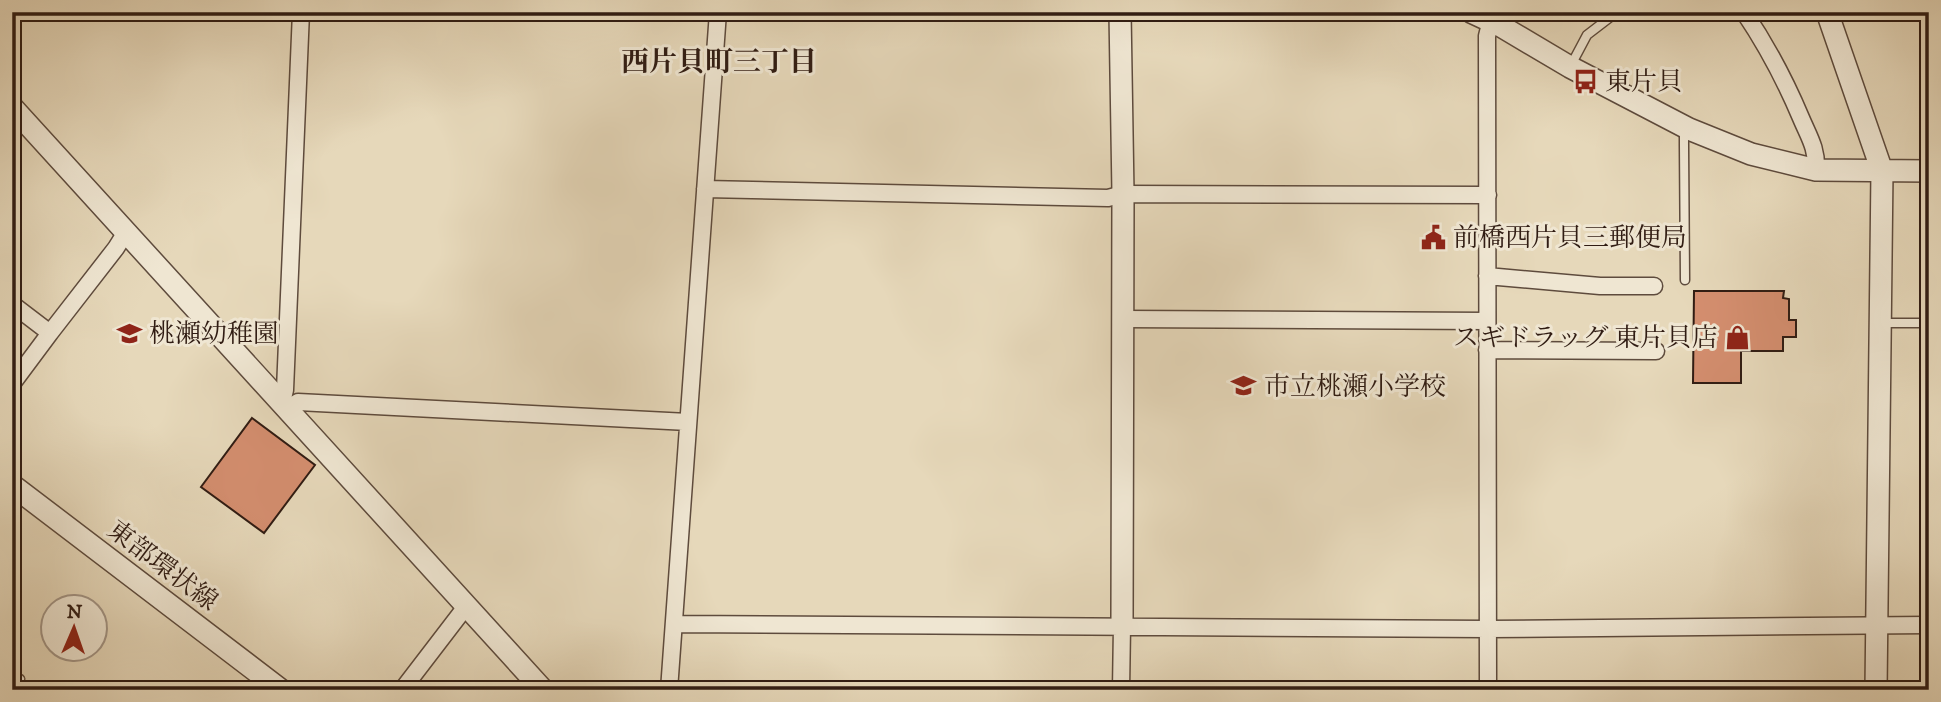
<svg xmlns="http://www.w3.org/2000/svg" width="1941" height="702" font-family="'IM FELL DW Pica','Noto Serif JP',serif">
  <rect width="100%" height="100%" fill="#e6d8ba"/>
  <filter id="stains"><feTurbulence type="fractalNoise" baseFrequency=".00286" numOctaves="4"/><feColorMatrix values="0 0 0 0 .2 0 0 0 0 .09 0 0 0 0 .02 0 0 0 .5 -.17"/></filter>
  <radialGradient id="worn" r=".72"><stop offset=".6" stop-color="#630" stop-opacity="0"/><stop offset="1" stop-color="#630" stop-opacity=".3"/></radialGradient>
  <path fill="#d48e6f" stroke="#301c13" stroke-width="2" d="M1694 291H1784L1783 298 1789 299V320H1796V337H1783V351H1741V383H1693Z
    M252 418 315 465 264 533 201 487Z"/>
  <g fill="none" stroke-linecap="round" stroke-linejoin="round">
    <defs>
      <path id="service" d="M1570 67 1587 35 1617 12
        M1685 280 1684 145V133L1687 130
        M1883 323H1929
        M12 689 20 679"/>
      <path id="minor" d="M1744 12C1767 46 1785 80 1801 118 1809 137 1817 148 1816 170
        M705 189 1108 198 1123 194 1488 195
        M1487 276 1600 286H1654
        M12 304 50 333 116 248 126 232
        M1123 319 1487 321
        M1487 350 1656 351
        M12 384 50 333
        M278 399 284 394 285 390 301 12
        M287 409 298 402 688 422
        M675 624 1488 629 1929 625
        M402 690 461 613 468 607
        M669 690 718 12
        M1121 690 1122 626
        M1488 690 1487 36 1489 28 1499 25"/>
      <path id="tertiary" d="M1120 12 1123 194 1122 626
        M1471 12 1499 25 1570 67 1689 129 1751 154 1816 170 1929 171
        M1827 12 1882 171 1876 690
        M12 107 543 690
        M12 485 281 690"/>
    </defs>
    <use href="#service" stroke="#5e4b3d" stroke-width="11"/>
    <use href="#minor" stroke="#5e4b3d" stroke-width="19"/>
    <use href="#tertiary" stroke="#5e4b3d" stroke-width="24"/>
    <use href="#service" stroke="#efe6d2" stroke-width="8"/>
    <use href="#minor" stroke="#efe6d2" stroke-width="16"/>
    <use href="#tertiary" stroke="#efe6d2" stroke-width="21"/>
  </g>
  <defs>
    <symbol id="bus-bare" viewBox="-9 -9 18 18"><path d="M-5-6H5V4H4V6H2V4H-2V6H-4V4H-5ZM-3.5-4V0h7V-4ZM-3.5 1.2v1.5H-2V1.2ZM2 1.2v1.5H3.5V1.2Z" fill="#8f2418" stroke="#efe6d2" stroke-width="2.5" paint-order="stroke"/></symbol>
    <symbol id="civic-bare" viewBox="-9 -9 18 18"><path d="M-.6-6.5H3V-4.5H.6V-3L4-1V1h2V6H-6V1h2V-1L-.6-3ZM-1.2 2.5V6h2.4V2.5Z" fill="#8f2418" stroke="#efe6d2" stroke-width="2.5" paint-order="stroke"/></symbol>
    <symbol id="school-bare" viewBox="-9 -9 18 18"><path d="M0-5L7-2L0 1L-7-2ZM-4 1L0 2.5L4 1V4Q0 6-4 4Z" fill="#8f2418" stroke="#efe6d2" stroke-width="2.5" paint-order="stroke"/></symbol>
    <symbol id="shop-bare" viewBox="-9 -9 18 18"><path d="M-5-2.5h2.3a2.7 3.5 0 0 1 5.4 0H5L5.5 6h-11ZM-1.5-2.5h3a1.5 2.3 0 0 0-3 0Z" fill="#8f2418" stroke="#efe6d2" stroke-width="2.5" paint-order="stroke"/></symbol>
  </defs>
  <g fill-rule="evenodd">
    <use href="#bus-bare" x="1568" y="64" width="35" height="35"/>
    <use href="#civic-bare" x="1416" y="220" width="35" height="35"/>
    <use href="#school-bare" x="112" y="316" width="35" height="35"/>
    <use href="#shop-bare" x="1720" y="320" width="35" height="35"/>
    <use href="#school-bare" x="1226" y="368" width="35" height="35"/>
  </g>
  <g text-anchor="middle" stroke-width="6" stroke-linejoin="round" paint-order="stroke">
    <g font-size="26" fill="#301c13" stroke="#efe6d2" text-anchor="start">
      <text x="1605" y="90">東片貝</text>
      <text x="1453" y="246">前橋西片貝三郵便局</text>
      <text x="149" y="342">桃瀬幼稚園</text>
      <text x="1718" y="346" text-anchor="end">スギドラッグ 東片貝店</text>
      <text x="1264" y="395">市立桃瀬小学校</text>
    </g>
    <g font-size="26" fill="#301c13" stroke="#efe6d2">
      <text transform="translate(163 565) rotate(37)" y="9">東部環状線</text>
    </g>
    <g font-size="28" font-weight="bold" fill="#301c13" stroke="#efe6d2">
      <text x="719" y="71">西片貝町三丁目</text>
    </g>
  </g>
  <rect width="1941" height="702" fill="none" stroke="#e6d8ba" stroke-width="42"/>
  <rect x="14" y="14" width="1913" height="674" fill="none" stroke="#301c13" stroke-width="3.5"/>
  <rect x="21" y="21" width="1899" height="660" fill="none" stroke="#301c13" stroke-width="2"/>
  <g transform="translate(74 628) rotate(2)"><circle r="33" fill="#efe6d2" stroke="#a39586" stroke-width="2"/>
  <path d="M0-5L12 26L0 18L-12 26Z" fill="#8f2418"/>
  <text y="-10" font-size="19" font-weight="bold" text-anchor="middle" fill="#301c13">N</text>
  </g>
  <rect width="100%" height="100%" filter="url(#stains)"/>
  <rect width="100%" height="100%" fill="url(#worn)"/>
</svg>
